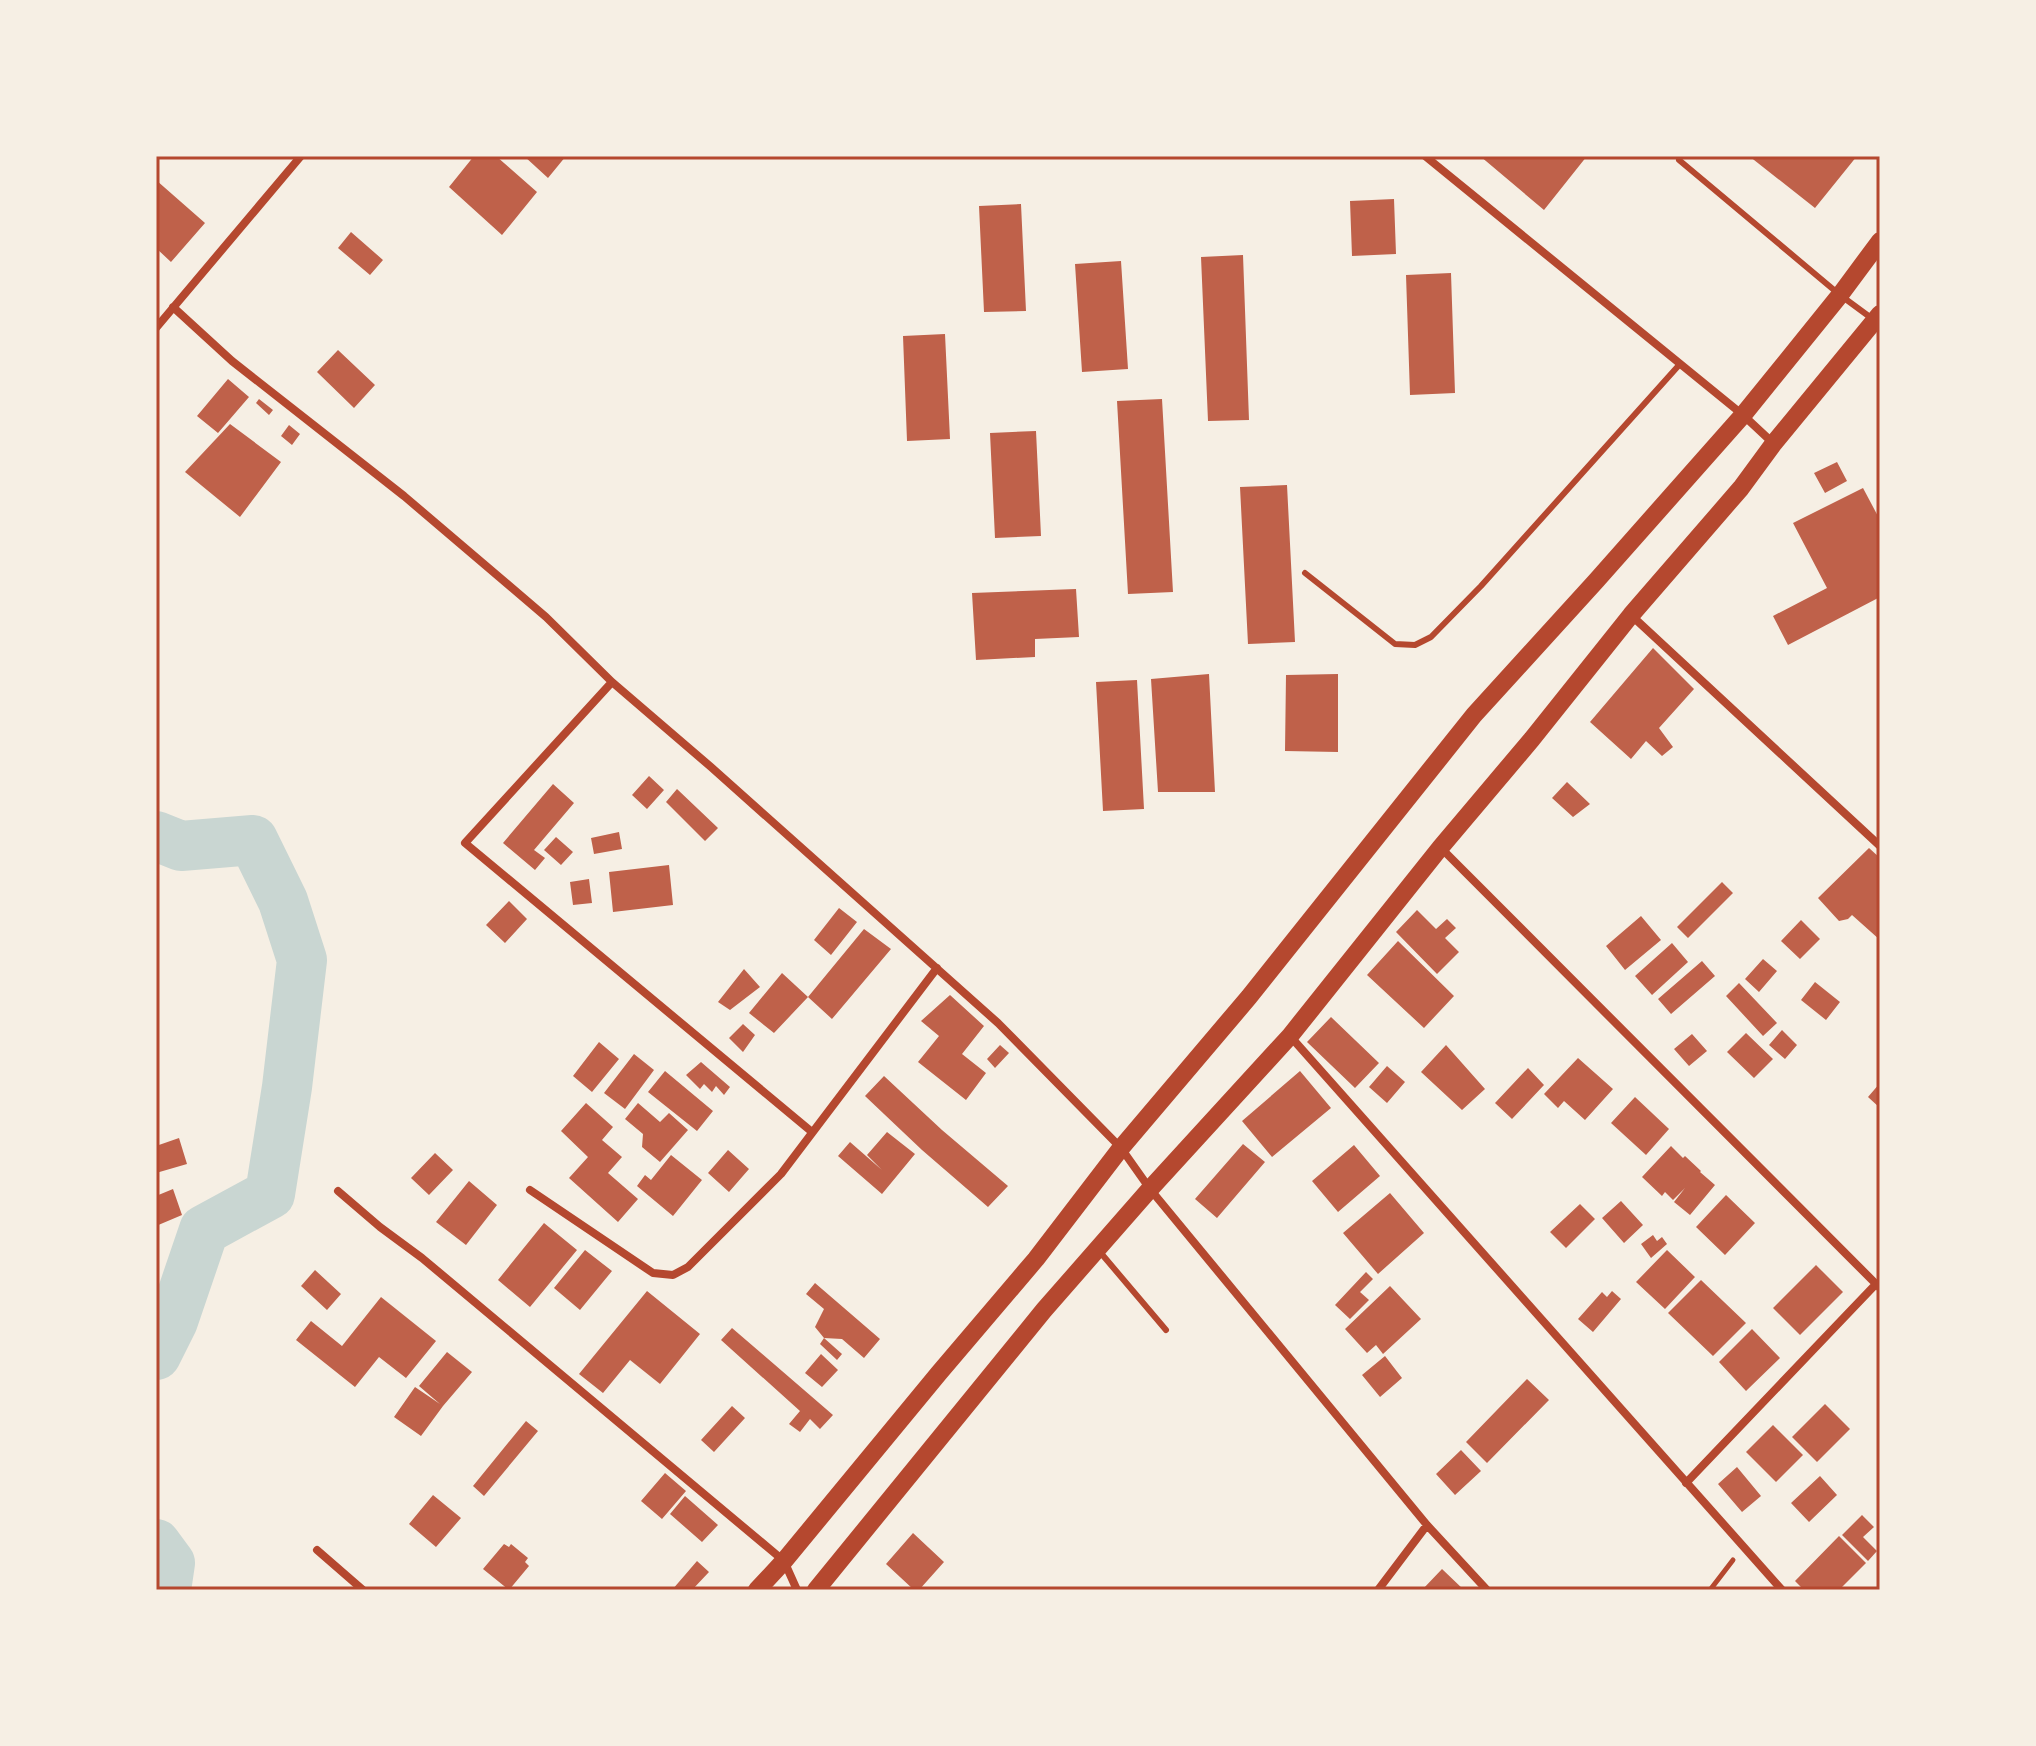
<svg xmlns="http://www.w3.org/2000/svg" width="2036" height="1746" font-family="'PT Sans',sans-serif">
  <rect width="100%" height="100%" fill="#f6efe4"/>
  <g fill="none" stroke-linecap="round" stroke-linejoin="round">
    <path stroke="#c9d6d2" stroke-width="50" d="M156 836 181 846 253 840 283 901 302 960 287 1087 270 1194 204 1230 173 1321 156 1355
      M156 1544 170 1563 166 1590"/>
  </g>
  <path fill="#bf614a" d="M474 156H496L537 192 502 235 449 187Z
    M524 156H566L548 178Z
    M1480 156H1587L1544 210Z
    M1749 156H1857L1815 208Z
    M156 180 205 223 171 262 156 248Z
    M1394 199 1396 254 1352 256 1350 201Z
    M1021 204 1026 311 984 312 979 206Z
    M351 232 383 260 370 275 338 248Z
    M1243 255 1249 420 1208 421 1201 257Z
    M1121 261 1128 369 1082 372 1075 264Z
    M1451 273 1455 393 1410 395 1406 275Z
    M945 334 950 439 907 441 903 336Z
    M338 350 375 385 354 408 317 372Z
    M228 379 249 397 218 433 197 416Z
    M259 399 273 410 269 415 256 403Z
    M1162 399 1173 592 1128 594 1117 401Z
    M230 424 281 462 240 517 185 472Z
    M289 425 300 434 292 445 281 436Z
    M1036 431 1041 536 995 538 990 433Z
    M1837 462 1847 481 1825 493 1814 473Z
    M1287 485 1295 642 1248 644 1240 487Z
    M1863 488 1880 520V597L1788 645 1773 616 1827 588 1793 523Z
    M1076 589 1079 637 1035 639V657L976 660 972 593Z
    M1653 648 1694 689 1659 728 1673 747 1662 756 1646 741 1631 759 1590 722Z
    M1209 674 1215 792H1158L1151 679Z
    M1338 674V752L1285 751 1286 675Z
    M1137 680 1144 809 1103 811 1096 682Z
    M649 776 664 790 647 809 632 795Z
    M1567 782 1590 804 1573 817 1552 798Z
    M553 784 574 803 534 850 545 858 535 870 503 843Z
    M677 789 718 828 705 841 666 802Z
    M619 832 622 849 594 854 591 838Z
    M556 837 573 852 561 865 544 850Z
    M1869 848 1880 858V940L1852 915 1848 919 1839 921 1818 898Z
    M669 865 673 905 613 912 609 872Z
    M589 879 592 903 573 905 570 882Z
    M1722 882 1733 893 1688 938 1677 927Z
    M509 901 527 919 505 943 486 925Z
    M839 908 857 922 831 955 814 940Z
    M1417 910 1436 929 1447 919 1456 928 1445 938 1459 952 1437 974 1396 932Z
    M1641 916 1661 940 1625 970 1606 946Z
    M1801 920 1820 939 1800 959 1781 941Z
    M864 929 891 949 832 1019 808 997Z
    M1398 941 1454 996 1424 1028 1367 975Z
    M1672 943 1688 962 1652 995 1635 976Z
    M1763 959 1777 971 1759 992 1745 979Z
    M1702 961 1715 976 1671 1014 1658 999Z
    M744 969 760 987 730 1010 718 1002Z
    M782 973 808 997 774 1033 749 1013Z
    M1815 982 1840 1002 1826 1020 1801 1000Z
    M1739 983 1777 1023 1763 1036 1726 996Z
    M950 995 984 1026 962 1054 986 1073 966 1100 918 1062 939 1036 921 1021Z
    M1331 1017 1379 1063 1355 1088 1307 1042Z
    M743 1024 755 1035 743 1052 729 1038Z
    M1782 1030 1797 1045 1785 1059 1769 1045Z
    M1746 1033 1773 1059 1754 1078 1727 1052Z
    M1692 1034 1707 1051 1689 1066 1674 1049Z
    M599 1042 619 1059 592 1092 573 1076Z
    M1000 1045 1009 1053 995 1068 987 1059Z
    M1446 1045 1485 1089 1462 1110 1421 1072Z
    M634 1054 654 1070 625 1109 604 1093Z
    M1578 1058 1613 1089 1585 1120 1564 1101 1558 1108 1544 1094Z
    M701 1062 730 1087 724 1095 716 1086 712 1092 704 1084 700 1089 686 1075Z
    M1387 1066 1405 1082 1387 1103 1369 1087Z
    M1528 1068 1544 1085 1512 1119 1495 1103Z
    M665 1071 713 1111 697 1131 648 1092Z
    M1300 1071 1331 1108 1272 1157 1242 1121Z
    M884 1076 942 1130 1008 1186 988 1207 922 1150 865 1096Z
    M1880 1083V1108L1868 1097Z
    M1635 1097 1669 1129 1646 1155 1611 1123Z
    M586 1103 613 1127 602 1140 622 1157 608 1173 638 1199 618 1222 569 1178 588 1157 561 1131Z
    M638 1103 660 1122 669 1113 688 1130 660 1162 642 1147 643 1134 625 1119Z
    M887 1132 915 1154 882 1194 838 1156 850 1142 882 1170 867 1155Z
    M179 1138 187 1164 156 1173V1146Z
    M1243 1144 1265 1162 1217 1218 1195 1199Z
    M1354 1145 1380 1176 1338 1212 1312 1181Z
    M1671 1146 1683 1158 1685 1156 1701 1171 1700 1172 1715 1185 1690 1215 1674 1202 1685 1188 1673 1200 1665 1192 1662 1196 1642 1177Z
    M728 1150 749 1169 729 1192 708 1173Z
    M435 1153 453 1170 429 1195 411 1178Z
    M671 1155 702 1180 673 1216 637 1186 645 1175 651 1180Z
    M469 1181 497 1205 466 1245 436 1222Z
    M173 1189 182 1215 156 1226V1196Z
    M1390 1193 1424 1233 1378 1274 1343 1233Z
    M1726 1195 1755 1223 1725 1255 1696 1227Z
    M1621 1201 1643 1225 1624 1243 1602 1218Z
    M1580 1204 1595 1219 1566 1248 1550 1232Z
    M544 1223 577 1250 530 1307 498 1280Z
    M1653 1235 1657 1241 1662 1237 1667 1244 1651 1258 1641 1244Z
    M585 1250 612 1271 580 1310 554 1288Z
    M1667 1250 1695 1277 1665 1309 1636 1282Z
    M1816 1265 1843 1292 1800 1335 1773 1308Z
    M315 1270 341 1294 327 1310 301 1286Z
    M1366 1272 1373 1279 1360 1292 1369 1300 1350 1319 1335 1305Z
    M1701 1280 1746 1323 1713 1356 1668 1313Z
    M815 1283 880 1339 864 1358 842 1339 824 1338 815 1327 824 1309 806 1294Z
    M1390 1286 1421 1319 1383 1354 1376 1345 1367 1353 1345 1329Z
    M647 1291 700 1334 660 1384 630 1360 603 1393 579 1374Z
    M1612 1291 1621 1299 1593 1332 1578 1319 1602 1292 1607 1297Z
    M381 1297 436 1341 406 1378 379 1357 355 1387 296 1340 311 1321 342 1346Z
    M732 1328 833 1415 820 1429 810 1419 800 1432 789 1424 800 1411 721 1340Z
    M1752 1329 1780 1358 1746 1391 1719 1362Z
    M824 1338 842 1354 837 1360 820 1344Z
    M447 1352 472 1372 443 1406 421 1436 394 1417 415 1387 440 1404 419 1386Z
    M821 1354 838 1370 822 1387 805 1373Z
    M1385 1356 1402 1378 1380 1397 1362 1375Z
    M1527 1379 1549 1400 1487 1463 1466 1442Z
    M1825 1404 1850 1429 1817 1462 1792 1437Z
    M732 1406 745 1418 714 1452 701 1440Z
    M526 1421 538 1431 484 1496 473 1486Z
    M1773 1425 1803 1455 1776 1482 1746 1452Z
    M1461 1450 1481 1471 1455 1495 1436 1474Z
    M1737 1467 1761 1496 1742 1512 1718 1484Z
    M665 1473 686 1491 662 1519 641 1501Z
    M1820 1476 1837 1495 1809 1522 1791 1503Z
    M433 1495 461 1518 436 1547 409 1524Z
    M685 1496 718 1525 702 1542 670 1514Z
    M1862 1515 1874 1527 1863 1537 1877 1551 1868 1561 1842 1535Z
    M913 1533 944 1562 919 1590H914L886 1564Z
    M1839 1536 1866 1563 1839 1590H1804L1795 1581Z
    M504 1544 509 1547 511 1544 528 1558 525 1562 529 1566 509 1590 483 1569Z
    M697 1561 709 1572 692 1590H672Z
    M1442 1569 1464 1590H1422Z"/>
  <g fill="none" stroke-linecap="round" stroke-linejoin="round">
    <path stroke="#b5482f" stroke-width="5" d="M1710 1590 1733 1560"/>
    <path stroke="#b5482f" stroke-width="6" d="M1679 160 1840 295 1874 320
      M1305 573 1395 644 1415 645 1431 637 1481 586 1680 364
      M1100 1252 1166 1330"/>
    <path stroke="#b5482f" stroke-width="8" d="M1425 156 1743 415 1773 443
      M173 307 232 361 404 496 546 617 612 682 711 767 998 1023 1121 1148 1150 1189 1427 1525 1487 1590
      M156 328 301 156
      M1632 616 1880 846
      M612 682 465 843 812 1132
      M1441 848 1880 1288
      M1290 1036 1782 1590
      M530 1190 653 1273 673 1275 688 1267 781 1174 937 968
      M338 1191 380 1227 422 1258 784 1561 797 1590
      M1686 1483 1876 1284
      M317 1550 363 1590
      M1378 1590 1427 1525"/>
    <path stroke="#b5482f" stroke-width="18" d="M757 1590 784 1561 939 1373 1036 1259 1121 1148 1249 997 1474 715 1596 581 1743 415 1840 295 1880 241
      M816 1590 1044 1310 1150 1189 1290 1036 1440 848 1532 739 1631 615 1741 488 1774 443 1880 314"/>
  </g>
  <rect width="2036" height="1746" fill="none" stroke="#f6efe4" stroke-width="316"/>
  <rect x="158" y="158" width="1720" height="1430" fill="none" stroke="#b5482f" stroke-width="3"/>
</svg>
